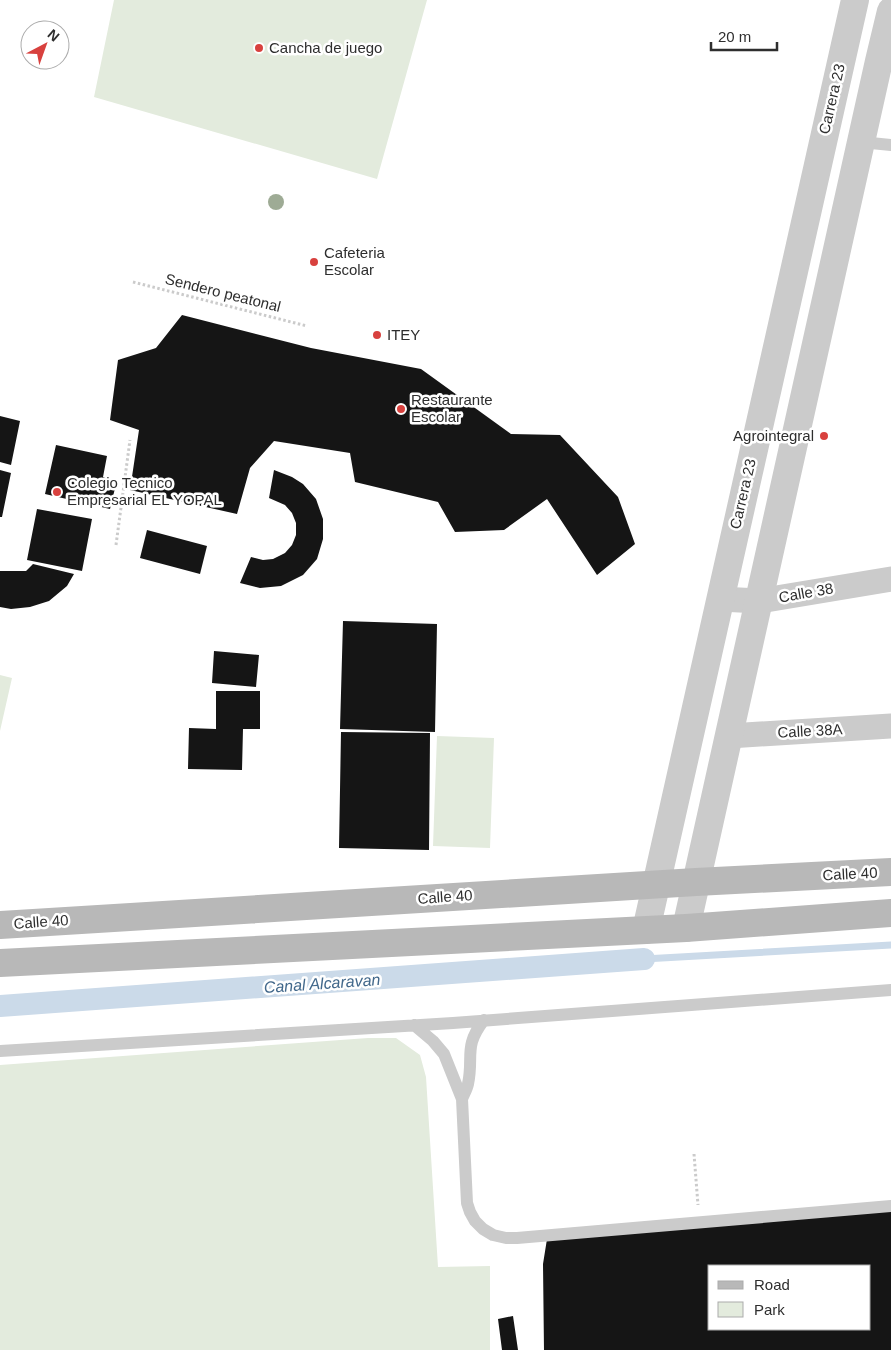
<svg xmlns="http://www.w3.org/2000/svg" width="891" height="1350" font-family="Arial,sans-serif">
  <rect width="100%" height="100%" fill="#fff"/>
  <path fill="#e3ebdd" d="M114 0H427L377 179 94 97Z
    M0 675 12 678 0 731Z
    M437 736 494 738 490 848 433 846Z
    M368 1038H396L420 1055 426 1077 438 1267 490 1266V1350H0V1065Z"/>
  <g fill="none" stroke-linecap="round" stroke-linejoin="round">
    <path stroke="#cbdae9" stroke-width="7" d="M644 959 891 945"/>
    <path stroke="#cbdae9" stroke-width="22" d="M0 1006 644 959"/>
  </g>
  <path fill="#151515" fill-rule="evenodd" d="M182 315 311 348 421 369 511 434 560 435 618 497 635 544 597 575 547 499 504 530 455 532 438 502 355 482 350 453 274 441 250 468 237 514 130 490 139 430 110 420 118 360 156 348Z
    M0 416 20 421 11 465 0 462Z
    M56 445 107 456 103 477 117 480 110 509 45 494Z
    M0 470 11 473 2 517H0Z
    M274 470 292 477 303 484 316 499 323 519V539L317 559 303 575 281 586 260 588 240 583 251 557 263 560 273 559 285 553 292 545 296 535V523L292 513 285 505 269 498Z
    M37 509 92 519 82 571 27 560Z
    M147 530 207 546 200 574 140 558Z
    M33 564 74 574 67 586 49 601 30 607 11 609 0 607V571H26Z
    M343 621 437 624 435 732 340 729Z
    M214 651 259 655 256 687 212 683Z
    M216 691H260V729H243L242 770 188 769 189 728 216 729Z
    M341 732 430 733 429 850 339 848Z
    M891 1209V1350H544L543 1264 547 1239ZM710 1266H870V1329H710Z
    M513 1316 518 1350H502L498 1319Z"/>
  <g fill="none" stroke-linecap="round" stroke-linejoin="round">
    <path stroke="#cbcbcb" stroke-width="3" stroke-dasharray="2.5 2.5" stroke-linecap="butt" d="M133 282 307 326
      M116 545 130 440
      M694 1154 698 1205"/>
    <path stroke="#cbcbcb" stroke-width="12" d="M861 142 891 145
      M414 1025 433 1041 444 1054 462 1099 467 1203 470 1212 475 1221 483 1229 493 1235 506 1238H517L891 1206
      M0 1051 453 1023 891 990
      M462 1099C464 1094 467 1089 468 1084 474 1056 463 1047 484 1020"/>
    <path stroke="#cbcbcb" stroke-width="25" d="M720 599 759 601 891 579
      M729 736 891 726"/>
    <path stroke="#cbcbcb" stroke-width="28" d="M686 928 879 61 891 11
      M646 930 855 0"/>
    <path stroke="#b8b8b8" stroke-width="28" d="M0 925 696 882 891 872
      M0 963 686 928 891 913"/>
  </g>
  <circle fill="#9eab95" cx="276" cy="202" r="8"/>
  <g fill="#d8413e" stroke="#fff" stroke-width="2">
    <circle cx="259" cy="48" r="5"/>
    <circle cx="314" cy="262" r="5"/>
    <circle cx="377" cy="335" r="5"/>
    <circle cx="401" cy="409" r="5"/>
    <circle cx="824" cy="436" r="5"/>
    <circle cx="57" cy="492" r="5"/>
  </g>
  <g text-anchor="middle" stroke-width="5" stroke-linejoin="round" paint-order="stroke">
    <g font-size="15" fill="#2e2e2e" stroke="#fff" text-anchor="start">
      <text x="269" y="53">Cancha de juego</text>
      <text x="324" y="258">Cafeteria<tspan x="324" dy="17">Escolar</tspan></text>
      <text x="387" y="340">ITEY</text>
      <text x="411" y="405">Restaurante<tspan x="411" dy="17">Escolar</tspan></text>
      <text x="814" y="441" text-anchor="end">Agrointegral</text>
      <text x="67" y="488">Colegio Tecnico<tspan x="67" dy="17">Empresarial EL YOPAL</tspan></text>
    </g>
    <g font-size="15" fill="#2e2e2e" stroke="#fff">
      <text transform="translate(832 99) rotate(-77)" y="5">Carrera 23</text>
      <text transform="translate(223 293) rotate(14)" y="5">Sendero peatonal</text>
      <text transform="translate(743 494) rotate(-77)" y="5">Carrera 23</text>
      <text transform="translate(806 593) rotate(-10)" y="5">Calle 38</text>
      <text transform="translate(810 731) rotate(-3)" y="5">Calle 38A</text>
      <text transform="translate(850 874) rotate(-3)" y="5">Calle 40</text>
      <text transform="translate(445 897) rotate(-4)" y="5">Calle 40</text>
      <text transform="translate(41 922) rotate(-4)" y="5">Calle 40</text>
    </g>
    <g font-size="16" font-style="italic" fill="#42688b" stroke="#fff">
      <text transform="translate(322 983) rotate(-4)" y="6">Canal Alcaravan</text>
    </g>
  </g>
  <rect x="708" y="1265" width="162" height="65" fill="#ffffff" stroke="#ababab"/>
  <rect x="718" y="1281" width="25" height="8" fill="#b8b8b8" stroke="#ababab"/>
  <text x="754" y="1290" font-size="15" fill="#2e2e2e">Road</text>
  <rect x="718" y="1302" width="25" height="15" fill="#e3ebdd" stroke="#ababab"/>
  <text x="754" y="1315" font-size="15" fill="#2e2e2e">Park</text>
  <g transform="translate(45 45) rotate(41)"><circle r="24" fill="#ffffff" stroke="#ababab"/>
  <path d="M0-4L9 19L0 12L-9 19Z" fill="#d8413e"/>
  <text y="-8" font-size="14" font-weight="bold" text-anchor="middle" fill="#2e2e2e">N</text>
  </g>
  <path d="M711 42v8h66v-8" fill="none" stroke="#2e2e2e" stroke-width="2.5"/>
  <text x="718" y="42" font-size="15" fill="#2e2e2e" stroke="#ffffff" stroke-width="4" paint-order="stroke">20 m</text>
</svg>
